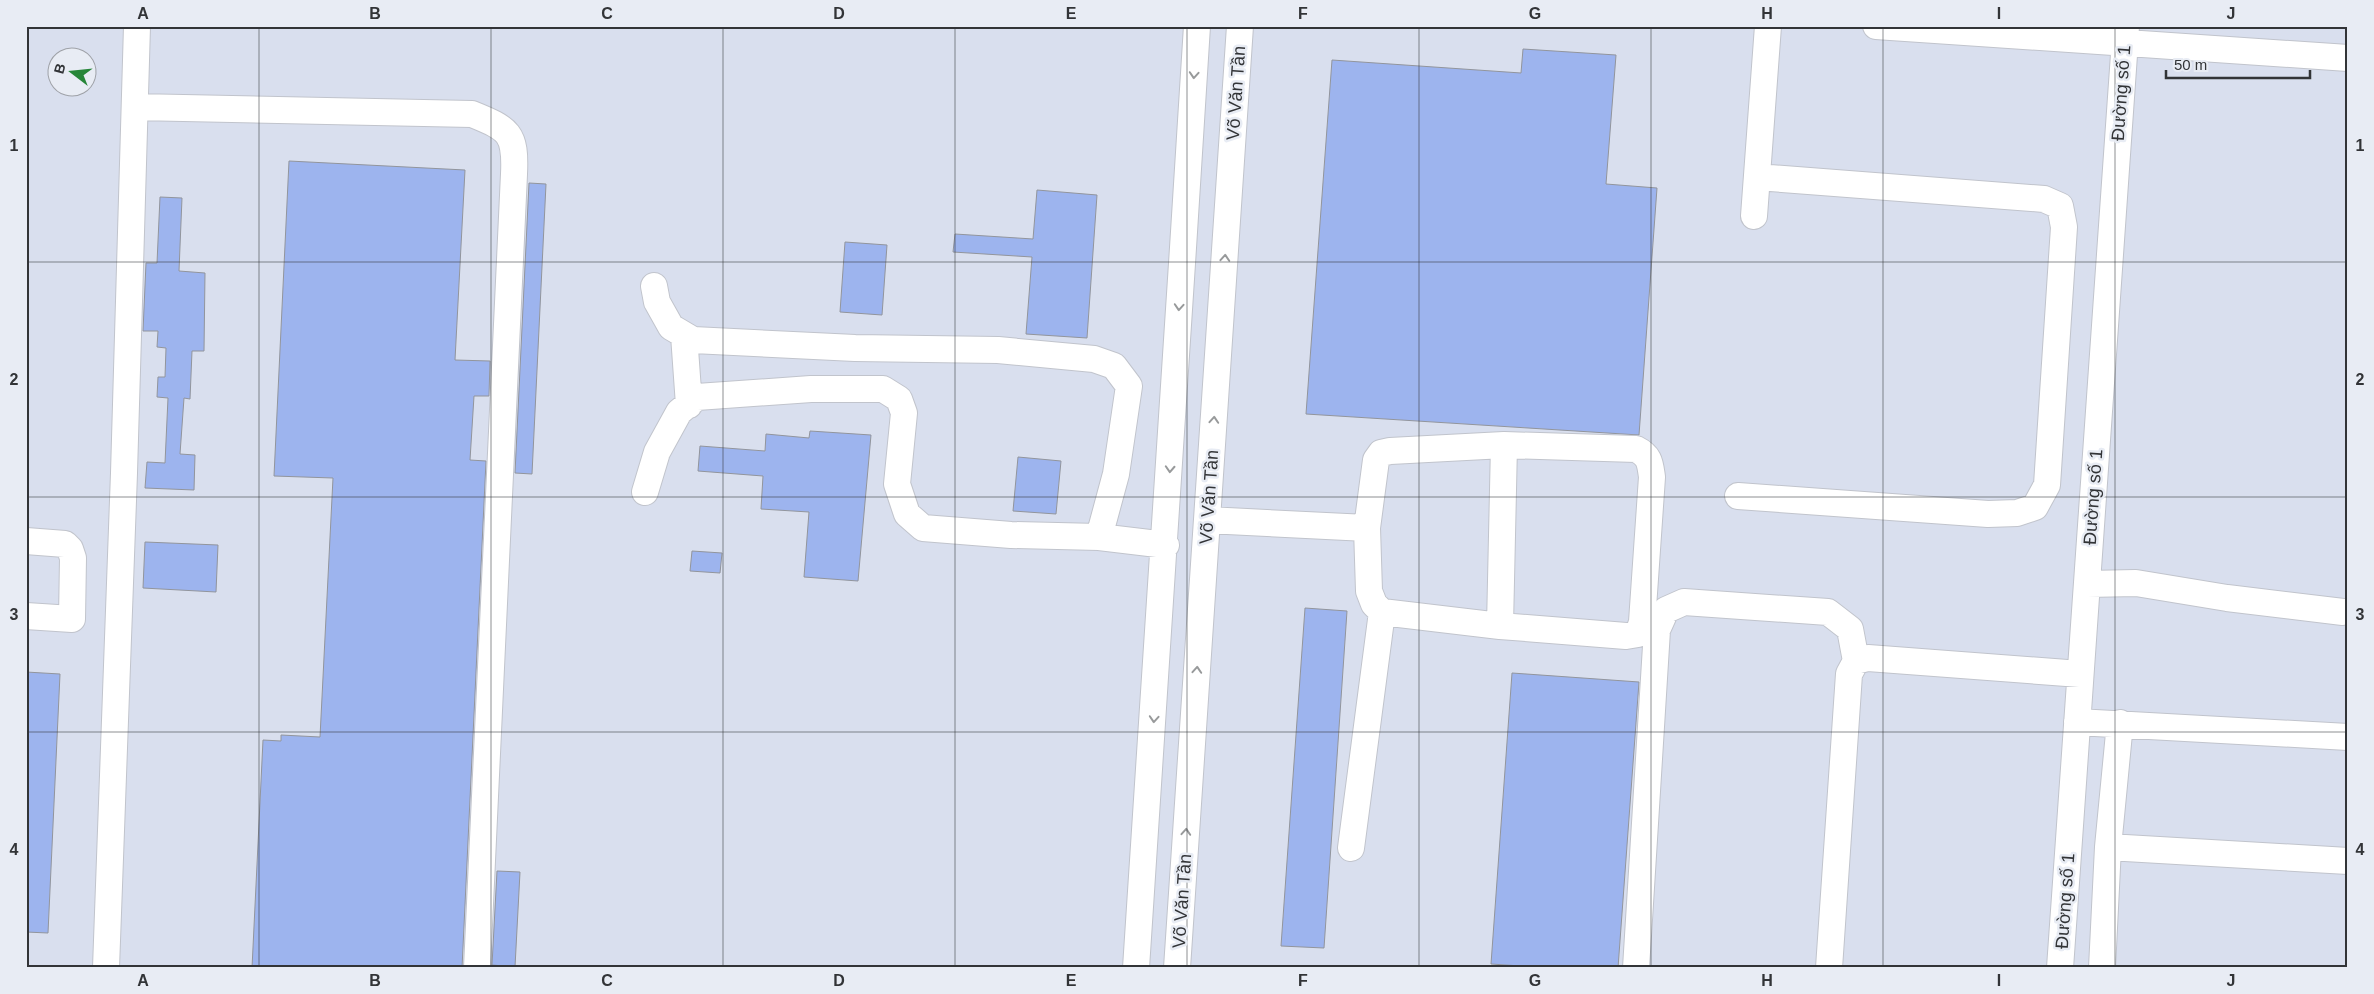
<svg xmlns="http://www.w3.org/2000/svg" width="2374" height="994" font-family="Arial,sans-serif">
  <rect width="100%" height="100%" fill="#e8ecf4"/>
  <path fill="#d9dfee" fill-rule="evenodd" d="M26 26H2348V968H26ZM58 58H88V88H58Z"/>
  <path fill="#9db4ee" stroke="#92959c" d="M1523 49 1616 55 1606 184 1657 188 1639 435 1306 414 1332 60 1521 73Z
    M289 161 465 170 455 360 490 361 489 396H474L470 460 486 461 462 968H252L263 740 281 741V735L320 737 333 478 274 476Z
    M529 183 546 184 532 474 515 473Z
    M1037 190 1097 195 1087 338 1026 334 1032 257 953 252 955 234 1033 239Z
    M160 197 182 198 179 271 205 273 204 351H192L190 399 184 398 180 454 195 455 194 490 145 488 147 462 165 463 168 398 157 397 158 377H165L166 348 157 347 158 331H143L146 263H157Z
    M845 242 887 245 882 315 840 312Z
    M810 431 871 435 858 581 804 577 809 512 761 509 763 476 698 471 700 446 765 451 766 434 809 438Z
    M1018 457 1061 461 1056 514 1013 511Z
    M145 542 218 545 216 592 143 588Z
    M692 551 722 553 720 573 690 571Z
    M1305 608 1347 611 1324 948 1281 946Z
    M26 672 60 674 48 933 26 932Z
    M1512 673 1639 682 1618 968H1550L1491 964Z
    M497 871 520 872 515 967 492 965Z"/>
  <g fill="none" stroke-linecap="round" stroke-linejoin="round">
    <defs>
      <path id="minor" d="M1876 26 2348 58
        M135 107 472 114C509 129 516 133 514 174L477 968
        M1754 216 1768 26
        M654 286 657 302 671 327 693 340 855 348 998 350 1094 359 1114 366 1129 386 1116 474 1099 537
        M684 335 689 405
        M645 492 657 452 679 412 697 397 811 389H883L899 399 904 413 897 484 907 514 923 528 1011 535 1099 537 1166 545
        M1738 496 1988 514 2017 513 2035 507 2047 485 2064 227 2060 206 2044 199 1757 177
        M1207 520 1367 528
        M26 541 65 544 70 549 73 558 72 619 26 616
        M2087 584 2136 583 2227 598 2343 612
        M1500 626 1504 445
        M2077 722 2348 737
        M2108 847 2348 861
        M1351 848 1382 612 1374 604 1369 591 1367 528 1376 460 1381 453 1390 451 1504 445 1636 449C1650 456 1650 463 1652 477L1642 622 1638 634 1626 636 1500 626 1382 612
        M106 968 124 473 137 26
        M1136 968C1158 654 1177 340 1197 26
        M1177 968 1240 26
        M1636 968 1657 630 1666 610 1684 602 1828 612 1850 629 1856 661
        M1829 968 1849 674 1856 661 1868 658 2080 674
        M2060 968 2126 26
        M2102 968 2108 847 2120 723"/>
    </defs>
    <use href="#minor" stroke="#c1c4cc" stroke-width="28"/>
    <use href="#minor" stroke="#fff" stroke-width="26"/>
  </g>
  <defs><path id="oneway-chevron" d="M-2-3.5L2.5 0L-2 3.5" fill="none" stroke-width="1.6" stroke-linecap="round" stroke-linejoin="round" transform="scale(1.25)"/></defs>
  <g stroke="#989a9b">
    <use href="#oneway-chevron" transform="translate(1194 75) rotate(94)"/>
    <use href="#oneway-chevron" transform="translate(1225 258) rotate(-86)"/>
    <use href="#oneway-chevron" transform="translate(1179 307) rotate(94)"/>
    <use href="#oneway-chevron" transform="translate(1214 420) rotate(-86)"/>
    <use href="#oneway-chevron" transform="translate(1170 469) rotate(93)"/>
    <use href="#oneway-chevron" transform="translate(1197 670) rotate(-86)"/>
    <use href="#oneway-chevron" transform="translate(1154 719) rotate(94)"/>
    <use href="#oneway-chevron" transform="translate(1186 832) rotate(-86)"/>
  </g>
  <path fill="none" stroke="#323437" stroke-width="1" stroke-opacity="0.55" d="M259 26V968M491 26V968M723 26V968M955 26V968M1187 26V968M1419 26V968M1651 26V968M1883 26V968M2115 26V968M26 262H2348M26 497H2348M26 732H2348"/>
  <g text-anchor="middle" stroke-width="5" stroke-linejoin="round" paint-order="stroke">
    <g font-size="18" fill="#323437" stroke="#e8ecf4">
      <text transform="translate(1236 93) rotate(-86)" y="6">Võ Văn Tần</text>
      <text transform="translate(2121 93) rotate(-86)" y="6">Đường số 1</text>
      <text transform="translate(1209 497) rotate(-86)" y="6">Võ Văn Tần</text>
      <text transform="translate(2093 497) rotate(-86)" y="6">Đường số 1</text>
      <text transform="translate(1182 901) rotate(-86)" y="6">Võ Văn Tần</text>
      <text transform="translate(2065 901) rotate(-86)" y="6">Đường số 1</text>
    </g>
  </g>
  <rect width="2374" height="994" fill="none" stroke="#e8ecf4" stroke-width="55"/>
  <g transform="translate(72 72) rotate(286)"><circle r="24" fill="#e8ecf4" stroke="#9fa2a8"/>
  <path d="M0-4L9 19L0 12L-9 19Z" fill="#278639"/>
  <text y="-8" font-size="14" font-weight="bold" text-anchor="middle" fill="#323437">B</text>
  </g>
  <path d="M2166 70v8h144v-8" fill="none" stroke="#323437" stroke-width="2.5"/>
  <text x="2174" y="70" font-size="15" fill="#323437" stroke="#e8ecf4" stroke-width="4" paint-order="stroke">50 m</text>
  <rect x="28" y="28" width="2318" height="938" fill="none" stroke="#323437" stroke-width="2"/>
  <g font-size="16" text-anchor="middle" font-weight="bold" fill="#323437">
    <text x="143" y="19">A</text>
    <text x="375" y="19">B</text>
    <text x="607" y="19">C</text>
    <text x="839" y="19">D</text>
    <text x="1071" y="19">E</text>
    <text x="1303" y="19">F</text>
    <text x="1535" y="19">G</text>
    <text x="1767" y="19">H</text>
    <text x="1999" y="19">I</text>
    <text x="2231" y="19">J</text>
    <text x="14" y="151">1</text>
    <text x="2360" y="151">1</text>
    <text x="14" y="385">2</text>
    <text x="2360" y="385">2</text>
    <text x="14" y="620">3</text>
    <text x="2360" y="620">3</text>
    <text x="14" y="855">4</text>
    <text x="2360" y="855">4</text>
    <text x="143" y="986">A</text>
    <text x="375" y="986">B</text>
    <text x="607" y="986">C</text>
    <text x="839" y="986">D</text>
    <text x="1071" y="986">E</text>
    <text x="1303" y="986">F</text>
    <text x="1535" y="986">G</text>
    <text x="1767" y="986">H</text>
    <text x="1999" y="986">I</text>
    <text x="2231" y="986">J</text>
  </g>
</svg>
